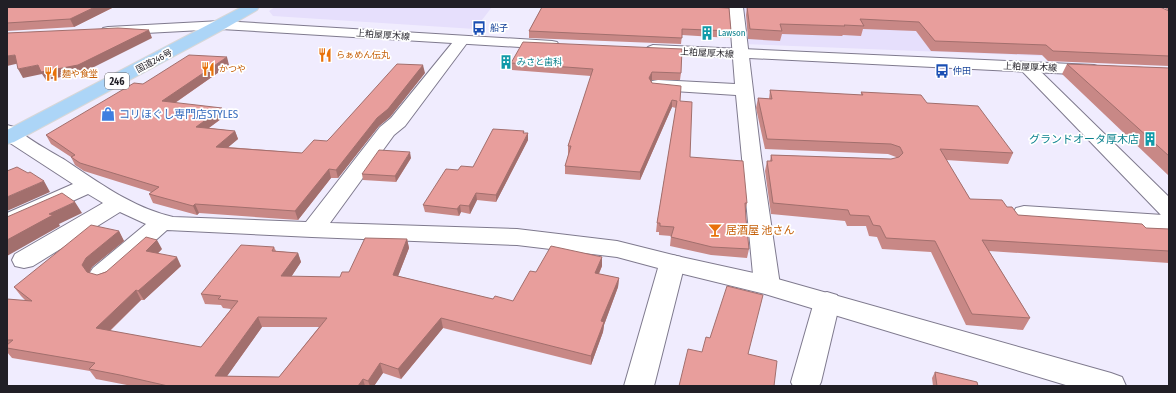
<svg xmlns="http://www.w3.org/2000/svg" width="1176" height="393" font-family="'Fira Sans Condensed','Noto Sans JP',sans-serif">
  <rect width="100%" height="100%" fill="#f0ecfe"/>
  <path fill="#e6dffc" d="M275 7H492L475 29 273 16 269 11Z
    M740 7H984L1169 61 744 44Z"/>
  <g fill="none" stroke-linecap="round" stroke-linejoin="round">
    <defs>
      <path id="street" d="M729 7H743L761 156 780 285 776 291 767 294 758 291 754 285 736 95 658 90 652 89 650 85 652 81 658 80 735 84Z
        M462 36 467 37 469 40 467 43 405 126 394 135 330 223 517 229 617 241 681 257 685 263 654 386H624L658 268 617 257 517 245 312 237 167 230 111 280 102 283 93 280 89 274 93 268 146 224 120 212 33 266 24 268 15 266 12 260 15 254 103 203 88 194 15 227 7 229V213L73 184 7 141V125L14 127C29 140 48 150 65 160 98 182 133 208 173 217L306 222 380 127 391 118 457 37Z
        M1027 62 1033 64 1169 197V230L1024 220 1016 218 1013 213 1016 208 1024 206 1163 215H1161L1021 70 1019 67 1021 64Z
        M827 292 837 295 840 302 821 382 819 386H793L791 382 814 302 817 295Z"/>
      <path id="secondary" d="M221 21 552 41 557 42 559 45 557 48 552 49 221 29 108 35 103 34 101 31 103 28 108 27Z
        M653 45 1094 65 1100 67 1102 70 1100 73 1094 75 648 53 645 50 648 47Z
        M672 255 767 276 1111 373 1122 377 1126 386H1069L765 294 663 269 659 263 663 257Z"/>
      <path id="highway" d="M242 7H259L257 10 226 28 14 142 7 144V130Z"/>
    </defs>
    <use href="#street" stroke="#7f7a8e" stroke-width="2"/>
    <use href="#secondary" stroke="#7f7a8e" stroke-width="2"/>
    <use href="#highway" stroke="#d7d7d8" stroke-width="2"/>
    <use href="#street" fill="#fff" fill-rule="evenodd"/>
    <use href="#secondary" fill="#fff" fill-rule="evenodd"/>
    <use href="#highway" fill="#acd5f7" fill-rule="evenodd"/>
  </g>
  <path fill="#c88886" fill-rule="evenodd" d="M7 7H114L74 27 7 31Z
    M542 7 731 31 730 38 682 35 681 44 529 38V31Z
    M747 7 1169 11V66L1048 61 1042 55 931 51 916 31 863 29 861 36 843 35 842 36 782 34 780 41 748 39 746 15Z
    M1163 7H1169V11Z
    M511 63 681 73 680 80H652L651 81 652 83 680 101 690 157 747 203 745 212 746 219 749 249 747 258 711 255 670 246 671 236 659 235V232H656L657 223 676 108 672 107 640 180 565 174V166L569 154H568V146L591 76 512 70Z
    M1067 64 1169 68V176L1062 74Z
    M229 65 175 103 225 116 209 128 235 131 238 139 228 147 302 153 327 141 425 73 390 117 379 126 338 178H331L298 220 199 213 197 215 153 203 149 194 151 192 84 171 75 165 71 157 51 144 46 135 143 84Z
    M770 90 861 95V92L927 103 1013 153 1008 164 946 160 970 199 1007 207 1018 215 1146 228 1169 229V263L989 251 1030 318 1023 330 966 325 931 252 882 249 877 237 869 236 866 226H847L845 221 771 214 765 171 767 161H770L771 155 891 159 897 158 896 157 888 154 765 149 756 108 758 98 769 99Z
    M524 131V133H528V140L496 202 477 200 470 214 461 212 459 216 425 212 423 205 458 170 473 167Z
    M411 158 396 182 363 180 362 174Z
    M119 231 124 241 92 267 89 273 97 275 162 249 158 253 181 266 144 300H141L110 331 201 347 231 309 223 308 221 305 205 304 201 294 274 247 276 251 298 253 301 262 291 277H340L407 239 409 248 398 276 493 299 513 301 536 272 602 257V266L599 274 619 278 618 287 604 325 603 332 591 365 443 328 401 379 383 373 374 386H132L96 379 90 371 12 358 7 352V299L26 301 21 296 14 287ZM262 327H319L279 377 227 376Z
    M935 372 978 386H933L932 378Z"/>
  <path fill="#a26f6d" d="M95 7H114L74 27 70 19Z
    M149 30 152 38 82 73 46 80 42 74 23 78 18 69 38 65Z
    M15 55 20 63 7 66V56Z
    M227 57 229 65 166 109 162 101Z
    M423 65 425 73 390 117 379 126 338 178 336 170 377 118Z
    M652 72V80L649 86V78Z
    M672 100V107L640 180V172Z
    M222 108 225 116 199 135 196 127Z
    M235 131 238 139 219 155 216 147Z
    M528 133V140L496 202V195Z
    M410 152 411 158 396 182 395 176Z
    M329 169 331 178 298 220 295 211Z
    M44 181 50 192 7 211V197Z
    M476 193 477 200 470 214 469 206Z
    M75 202 82 213 59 224 60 226 7 256V240L49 214Z
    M195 204 199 213 197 215 193 206Z
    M460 205 461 212 459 216 457 209Z
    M119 231 124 241 92 267 88 275 82 265 86 258Z
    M407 239 409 248 395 284 393 275Z
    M157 240 162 249 151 260 146 251Z
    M298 253 301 262 285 286 281 276Z
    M177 257 181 266 144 300 138 291Z
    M602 257V266L595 282V273Z
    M619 278 618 287 604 325 603 332 591 365V356L601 321Z
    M136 290 141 300 102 338 96 328Z
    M258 317 262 327 220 386 215 376Z
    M441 318 443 328 401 379 398 369Z
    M380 363 383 373 374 386H370L368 381Z
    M363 379 365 386H358Z"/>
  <path fill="#e89e9c" stroke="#a26f6d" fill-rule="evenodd" d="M7 7H95L70 19 7 23Z
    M542 7H709L729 8 731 31 682 29V38L529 31Z
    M747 7H1160L1169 11V56L1053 51 1046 45 935 41 919 22 860 19 864 26 844 25 845 26 780 24 782 31 750 29Z
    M118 28 149 30 78 65 41 72 38 65 18 69 15 55 7 56V33Z
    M523 42 682 49 681 73 652 72 649 78 652 83 681 86 680 101 692 102 690 157 743 161 747 203H745L746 219 749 249 712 247 671 237 674 227 660 226V223H657L677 101 672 100 640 172 565 166 571 146H568L593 69 511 63Z
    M189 55 227 57 162 101 222 108 196 127 235 131 216 147 302 153 314 140 327 141 331 137 397 64 423 65 388 109 377 118 336 170 329 169 295 211 195 204 193 206 149 194 159 187 80 163 71 157 75 155 46 135 134 83 143 84Z
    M1067 64 1169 68V156Z
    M770 90 863 95 861 92 921 95 927 103 978 106 1013 153 940 149 970 199 1002 200 1007 207H1012L1018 215 1142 224 1146 228 1169 229V251L982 240 1030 318 972 314 935 241 886 238 880 226 873 225 869 216 850 215 848 210 773 203 767 161H772L771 155 891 159 899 157 903 153 900 147 891 144 767 139 758 98 772 99Z
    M493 129 524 131 523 133H528L496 195 476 193 469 206 460 205 457 209 423 205 446 169 458 170 461 166 473 167Z
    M379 150 410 152 395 176 362 174Z
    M17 167 28 173 30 172 44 181 7 197V171Z
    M62 193 75 202 49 214 53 215 7 240V217Z
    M91 225 119 231 86 258 82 265 87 272 97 275 106 272 146 237 157 240 146 251 177 257 138 291 136 290 96 328 201 347 238 301 218 299 221 296 201 294 241 245 274 247 272 251 298 253 281 276 340 277 342 272H349L365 238 407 239 393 275 493 299 495 296 513 301 530 271 536 272 551 246 602 257 595 273 619 278 601 321 604 322 591 356 441 318 398 369 380 363 368 381 363 379 358 386H168L120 375 89 369 95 363 7 348V345L13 340H7V299L32 301 14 287ZM258 317 327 318 279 377 215 376Z
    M727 286 763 295 748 354 777 361 774 386H679L688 349 702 352 706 337 710 338Z
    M935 372 977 382 978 386H937Z"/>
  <defs>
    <symbol id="bus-bare" viewBox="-9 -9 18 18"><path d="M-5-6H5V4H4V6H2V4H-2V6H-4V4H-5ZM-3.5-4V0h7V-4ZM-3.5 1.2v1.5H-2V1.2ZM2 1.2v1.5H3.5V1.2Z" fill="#1a4fb4" stroke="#fff" stroke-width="2.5" paint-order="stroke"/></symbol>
    <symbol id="building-bare" viewBox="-9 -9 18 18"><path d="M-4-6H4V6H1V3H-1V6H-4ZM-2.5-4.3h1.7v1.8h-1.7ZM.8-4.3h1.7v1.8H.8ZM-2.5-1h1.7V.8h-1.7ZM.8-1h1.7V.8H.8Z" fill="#0f9aa8" stroke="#fff" stroke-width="2.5" paint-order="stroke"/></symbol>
    <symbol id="restaurant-bare" viewBox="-9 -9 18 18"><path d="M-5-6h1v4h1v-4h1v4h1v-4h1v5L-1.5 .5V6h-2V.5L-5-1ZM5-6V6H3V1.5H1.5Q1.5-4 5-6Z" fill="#e8710a" stroke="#fff" stroke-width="2.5" paint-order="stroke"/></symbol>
    <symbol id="shop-bare" viewBox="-9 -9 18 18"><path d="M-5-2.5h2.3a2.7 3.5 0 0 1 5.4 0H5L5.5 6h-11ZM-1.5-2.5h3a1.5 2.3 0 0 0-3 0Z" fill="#3f7fe0" stroke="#fff" stroke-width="2.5" paint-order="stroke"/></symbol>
    <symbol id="bar-bare" viewBox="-9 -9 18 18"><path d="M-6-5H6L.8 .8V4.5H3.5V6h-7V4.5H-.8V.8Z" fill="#e8710a" stroke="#fff" stroke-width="2.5" paint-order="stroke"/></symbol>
  </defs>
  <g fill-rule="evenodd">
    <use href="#bus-bare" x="469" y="18" width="20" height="20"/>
    <use href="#building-bare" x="697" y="23" width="20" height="20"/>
    <use href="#restaurant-bare" x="315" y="45" width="20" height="20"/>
    <use href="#building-bare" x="496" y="52" width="20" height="20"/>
    <use href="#restaurant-bare" x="198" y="59" width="20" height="20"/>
    <use href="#bus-bare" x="932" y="61" width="20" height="20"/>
    <use href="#restaurant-bare" x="41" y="64" width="20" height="20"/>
    <use href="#shop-bare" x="98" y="104" width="20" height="20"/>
    <use href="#building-bare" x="1140" y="129" width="20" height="20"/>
    <use href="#bar-bare" x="705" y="220" width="20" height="20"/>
  </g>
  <g text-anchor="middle" stroke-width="3.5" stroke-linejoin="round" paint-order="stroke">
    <g font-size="9" fill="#164399" stroke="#fff" text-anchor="start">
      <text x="490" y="31">船子</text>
      <text x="953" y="74">仲田</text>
    </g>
    <g font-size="9" fill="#0d838f" stroke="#fff" text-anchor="start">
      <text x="718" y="36">Lawson</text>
      <text x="517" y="65">みさと歯科</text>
    </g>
    <g font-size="9" fill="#211f26" stroke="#fff">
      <text transform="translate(383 35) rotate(4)" y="3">上粕屋厚木線</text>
      <text transform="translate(707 53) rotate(3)" y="3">上粕屋厚木線</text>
      <text transform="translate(154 61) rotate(-28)" y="3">国道246号</text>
      <text transform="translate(1030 67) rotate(2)" y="3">上粕屋厚木線</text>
    </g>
    <g font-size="9" fill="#c56008" stroke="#fff" text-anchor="start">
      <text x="336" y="58">らぁめん伝丸</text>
      <text x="219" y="72">かつや</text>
      <text x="62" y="77">麺や食堂</text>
    </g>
    <rect fill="#fff" stroke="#646267" stroke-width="1" x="105" y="73" width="24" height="16" rx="3"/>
    <g font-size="10" font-weight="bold" fill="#211f26">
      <text x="117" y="85">246</text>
    </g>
    <g font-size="11" fill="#366cbe" stroke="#fff" text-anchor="start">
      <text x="119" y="118">コリほぐし専門店STYLES</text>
    </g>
    <g font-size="11" fill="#0d838f" stroke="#fff" text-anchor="end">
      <text x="1139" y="143">グランドオータ厚木店</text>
    </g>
    <g font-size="11" fill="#c56008" stroke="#fff" text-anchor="start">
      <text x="726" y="234">居酒屋 池さん</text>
    </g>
  </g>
  <rect width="1176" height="393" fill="none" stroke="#211f26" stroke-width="16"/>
</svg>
